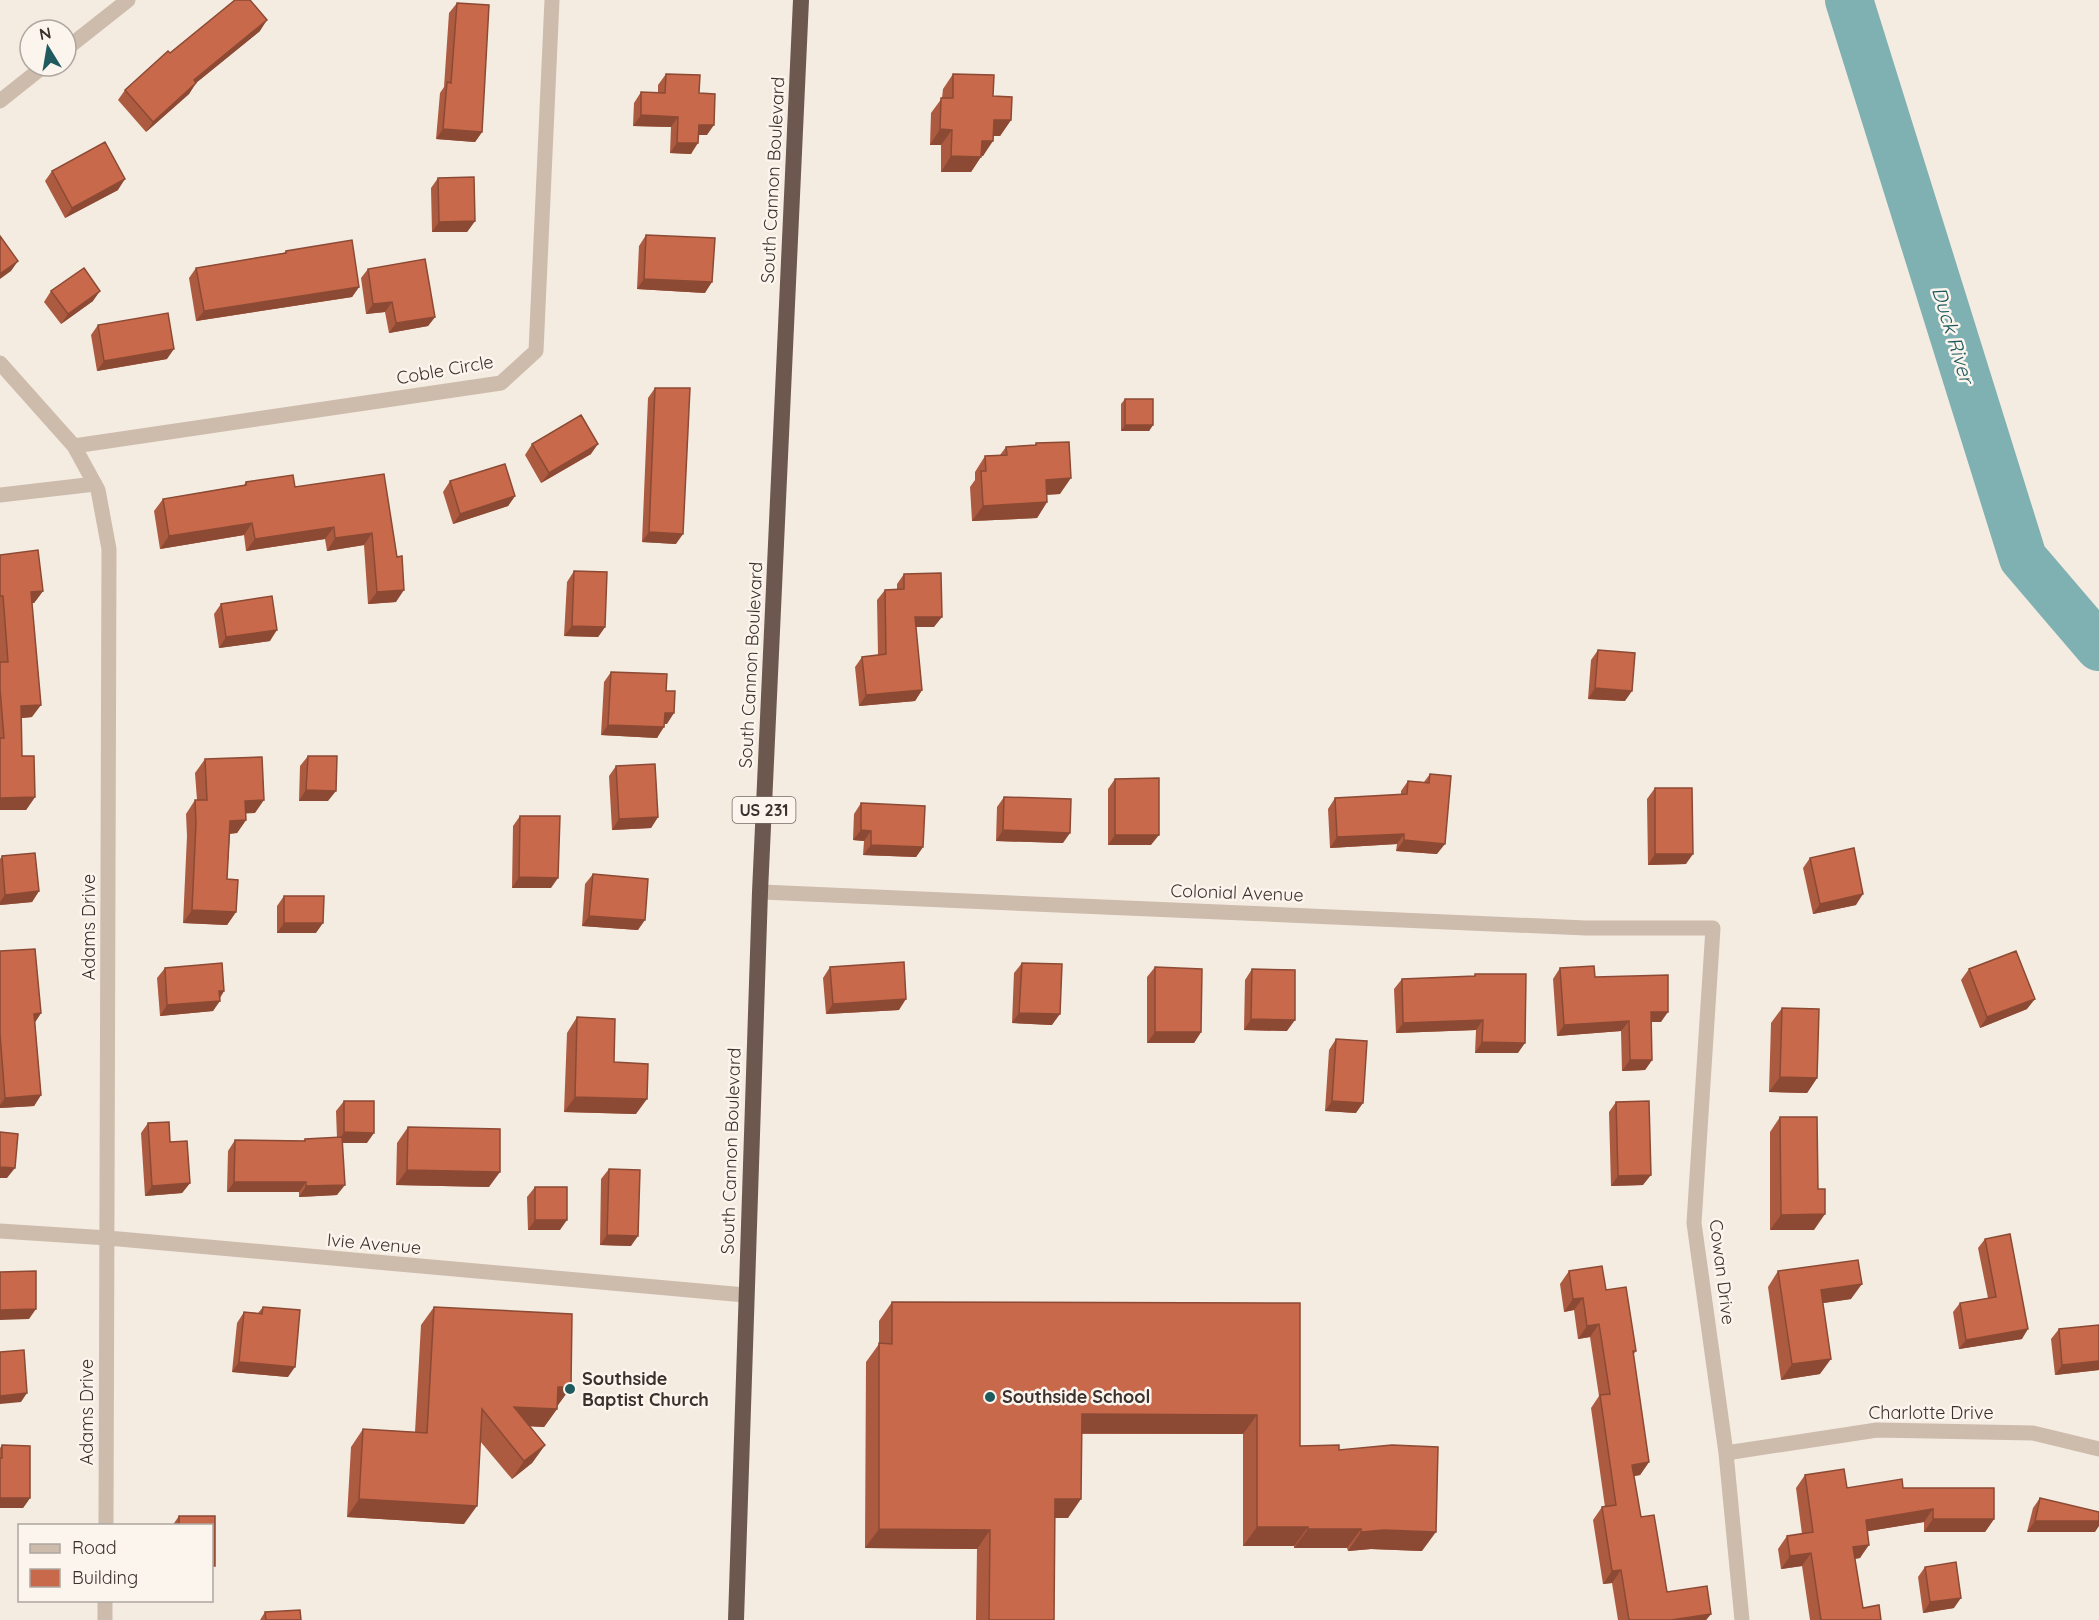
<svg xmlns="http://www.w3.org/2000/svg" width="2099" height="1620" font-family="Quicksand,sans-serif">
  <rect width="100%" height="100%" fill="#f4ebe1"/>
  <g fill="none" stroke-linecap="round" stroke-linejoin="round">
    <path stroke="#7fb0b2" stroke-width="48" d="M1849 0 2023 558 2099 647"/>
    <path stroke="#cdbbac" stroke-width="15" d="M66 49 128 0
      M0 101 44 66
      M0 363 74 446 98 490 109 549 106 1526
      M74 446 501 383 536 351 552 0
      M0 495 95 484
      M760 892 1586 928H1713L1694 1223 1726 1453 1742 1620
      M0 1231 108 1238 745 1295
      M1726 1453 1877 1430 2033 1433 2099 1449
      M105 1620V1600"/>
    <path stroke="#6c584f" stroke-width="16" d="M736 1620 760 892 801 0"/>
  </g>
  <path fill="#ac5a40" d="M457 3 482 132 475 142 436 139 440 93 444 87 449 13Z
    M260 31 196 83 189 94 146 132 118 100 125 90 170 53Z
    M666 74 699 93 707 135H699L691 154 670 153 671 127 633 126 634 103 641 92 658 93V85Z
    M953 74 993 96 1011 120 1000 136H993L983 156H981L971 172H941V145H930L931 113 942 98 943 89Z
    M52 171 118 190 65 218 45 181Z
    M438 178 475 221 467 232H432L431 188Z
    M646 235 705 293 637 289 639 246Z
    M286 251 359 287 352 297 196 321 189 278 196 268 284 253Z
    M368 269 435 317 428 326 389 333 385 312 366 314 361 278Z
    M51 291 93 301 61 324 44 302Z
    M98 325 167 359 97 371 91 335Z
    M655 388 676 544 642 542 648 398Z
    M1125 399 1153 425 1149 431H1121V404Z
    M1036 443 1060 494 1047 495V502L1037 518 972 521 970 487 975 480V472L985 456 1000 455 1006 447 1035 445Z
    M532 444 591 454 541 483 525 455Z
    M384 474 396 602 368 604 364 545 327 551 325 539 246 551 244 535 160 549 154 511 163 499 244 485 246 482 295 487Z
    M450 481 515 496 508 506 453 524 443 492Z
    M0 555 43 591 34 603H32V717L21 718 22 756 35 797 26 810H0Z
    M574 571 605 627 598 637 564 636 567 582Z
    M904 574 934 627H916L922 690 915 701 859 706 855 667 862 657 878 655 877 600 885 590 897 589V584Z
    M221 604 270 641 219 648 214 614Z
    M1598 650 1625 701 1588 699 1591 660Z
    M611 672 666 691 667 724H664L657 738 601 735 604 682Z
    M308 756 328 801H299L300 766Z
    M205 759 255 813H246V820L237 833 230 834 227 879 236 912 227 925 183 923 187 836 186 814 195 800H197L195 773Z
    M616 766 658 817 651 828 612 830 609 776Z
    M1430 774 1437 854 1396 851 1397 844 1330 848 1328 809 1335 798 1401 795V791L1408 781 1424 782Z
    M1115 779 1151 845H1108V789Z
    M1655 788 1686 864 1648 865 1647 799Z
    M1004 797 1063 843 996 841 997 807Z
    M861 803 923 847 916 857 863 855 864 841 853 840 854 814Z
    M520 816 551 888H512L513 826Z
    M2 856 39 891 32 902 0 905V859Z
    M1810 858 1856 905 1813 914 1803 868Z
    M593 874 638 930 582 926 585 884Z
    M284 896 316 933H277V906Z
    M0 951 41 1013 35 1022 41 1095 34 1106 0 1108Z
    M1022 963 1052 1025 1012 1023 1014 973Z
    M830 967 899 1010 826 1014 823 978Z
    M1155 967 1201 1032 1194 1043H1147V977Z
    M165 968 224 991 213 1011 160 1016 157 978Z
    M1560 968 1595 977 1661 1022H1651L1652 1060 1645 1070 1622 1071 1621 1031 1557 1036 1553 979Z
    M1252 969 1287 1031 1244 1030 1245 980Z
    M1969 969 2027 1009 1980 1028 1961 980Z
    M1475 974 1518 1053H1475L1476 1030 1396 1033 1394 989 1402 979 1474 976Z
    M1782 1008 1817 1078 1807 1093 1769 1092 1771 1023Z
    M577 1017 614 1062 636 1114 564 1112 567 1033Z
    M1336 1039 1356 1113 1325 1111 1329 1050Z
    M344 1101 367 1143H343L337 1195 299 1197V1192H227L228 1151 235 1140 303 1141 305 1139 337 1138 336 1111Z
    M1616 1102 1643 1185 1611 1186 1609 1112Z
    M1780 1117 1814 1230H1770V1132Z
    M148 1123 170 1142 190 1183 182 1193 145 1196 141 1133Z
    M408 1127 489 1187 396 1185 397 1143Z
    M609 1169 631 1246 600 1245 601 1179Z
    M535 1187 560 1230H528L527 1197Z
    M1985 1239 2022 1339 1959 1349 1953 1312 1960 1303 1988 1298 1978 1248Z
    M1569 1271 1606 1290 1636 1351 1633 1355 1649 1462 1640 1475 1634 1476 1641 1517 1667 1592 1711 1614 1706 1620H1618L1612 1583 1603 1584 1593 1520 1602 1507H1605L1591 1408 1599 1396 1590 1337 1578 1339 1574 1310 1564 1312 1560 1284Z
    M1778 1271 1851 1299 1823 1303 1820 1374 1781 1380 1768 1287Z
    M892 1302 1300 1303V1446L1339 1450 1422 1551 1371 1549 1348 1551 1347 1548H1294V1546H1243V1434H1081L1068 1518H1055L1054 1620H976L977 1549 865 1548 866 1362 879 1344V1321Z
    M263 1307 288 1377 232 1372 237 1323 244 1312 258 1313Z
    M434 1307 571 1387 558 1405H557V1409L544 1427 529 1426 545 1445 532 1463 512 1479 480 1441 464 1524 347 1517 351 1447 363 1429 415 1432 421 1325Z
    M2099 1325V1370L2055 1375 2051 1339 2059 1329Z
    M2 1445 30 1498 23 1508H0V1448Z
    M1805 1475 1847 1488H1903L1994 1519 1985 1532H1924V1522L1868 1531 1860 1558 1855 1559 1863 1608 1881 1620H1810L1802 1566 1781 1569 1778 1549 1787 1536 1802 1534 1796 1488Z
    M2040 1498 2095 1532H2027L2033 1508Z
    M179 1516 212 1526H172Z
    M1925 1567 1954 1608 1923 1613 1918 1577Z
    M265 1612 301 1620H260Z"/>
  <path fill="#8c4a34" d="M267 20 260 31 186 91 194 80Z
    M196 83 189 94 146 132 153 122Z
    M641 115 678 117 671 127 633 126Z
    M994 120H1011L1000 136H983Z
    M699 125H714L707 135H692Z
    M443 129 482 132 475 142 436 139Z
    M940 129 952 130 941 145H930Z
    M982 141H993L983 156H971Z
    M677 143H698L691 154 670 153Z
    M951 156 981 157 971 172H941Z
    M125 179 118 190 65 218 72 208Z
    M475 221 467 232H432L439 222Z
    M18 261 11 271 0 279V274Z
    M644 279 712 282 705 293 637 289Z
    M359 287 352 297 196 321 204 311Z
    M100 291 93 301 61 324 68 314Z
    M392 302 385 312 366 314 373 304Z
    M435 317 428 326 389 333 396 323Z
    M174 349 167 359 97 371 104 361Z
    M1125 425H1153L1149 431H1121Z
    M598 444 591 454 541 483 549 473Z
    M1071 478 1060 494 1035 495 1046 480Z
    M515 496 508 506 453 524 460 514Z
    M1047 502 1037 518 972 521 983 506Z
    M252 523 244 535 160 549 169 536Z
    M334 527 325 539 246 551 255 539Z
    M649 532 683 534 676 544 642 542Z
    M372 533 364 545 327 551 335 538Z
    M404 590 396 602 368 604 377 592Z
    M43 591 34 603 23 605 31 592Z
    M915 617H942L934 627H907Z
    M572 626 605 627 598 637 564 636Z
    M277 630 270 641 219 648 226 637Z
    M1595 688 1632 691 1625 701 1588 699Z
    M922 690 915 701 859 706 866 695Z
    M41 705 32 717 13 719 21 706Z
    M665 713H674L667 724 658 723Z
    M608 725 664 727 657 738 601 735Z
    M306 790 336 791 328 801H299Z
    M35 797 26 810H0V798Z
    M264 800 255 813 236 814 245 801Z
    M658 817 651 828 612 830 619 819Z
    M246 820 237 833 221 834 230 821Z
    M861 830 871 831 864 841 853 840Z
    M1003 830 1070 833 1063 843 996 841Z
    M1404 834 1397 844 1330 848 1337 837Z
    M1115 835H1159L1151 845H1108Z
    M1404 840 1445 844 1437 854 1396 851Z
    M871 845 923 847 916 857 863 855Z
    M1655 854H1693L1686 864 1648 865Z
    M519 877 558 878 551 888H512Z
    M39 891 32 902 0 905V902L5 895Z
    M1863 894 1856 905 1813 914 1820 904Z
    M192 910 236 912 227 925 183 923Z
    M589 916 645 920 638 930 582 926Z
    M284 923H323L316 933H277Z
    M219 991H224L217 1001H220L213 1011 160 1016 167 1005Z
    M906 999 899 1010 826 1014 833 1004Z
    M2035 999 2027 1009 1980 1028 1987 1017Z
    M1651 1012H1668L1661 1022H1644Z
    M41 1013 34 1024V1014Z
    M1019 1013 1060 1014 1052 1025 1012 1023Z
    M1251 1019 1295 1020 1287 1031 1244 1030Z
    M1483 1020 1476 1030 1396 1033 1403 1023Z
    M1629 1021 1621 1031 1557 1036 1564 1025Z
    M1155 1032H1201L1194 1043H1147Z
    M1482 1042 1525 1043 1518 1053H1475Z
    M1630 1060H1652L1645 1070 1622 1071Z
    M1780 1077 1817 1078 1807 1093 1769 1092Z
    M41 1095 34 1106 0 1108V1105L5 1098Z
    M575 1097 647 1099 636 1114 564 1112Z
    M1332 1101 1363 1103 1356 1113 1325 1111Z
    M344 1132 374 1133 367 1143H337Z
    M0 1167 15 1168 7 1178H0Z
    M407 1170 500 1172 489 1187 396 1185Z
    M1651 1175 1643 1185 1611 1186 1618 1176Z
    M234 1182H306L299 1192H227Z
    M190 1183 182 1193 145 1196 152 1186Z
    M345 1185 337 1195 299 1197 306 1186Z
    M1825 1214 1814 1230H1770L1781 1215Z
    M535 1220H567L560 1230H528Z
    M607 1235 638 1236 631 1246 600 1245Z
    M1862 1284 1851 1299 1810 1305 1821 1290Z
    M1583 1298 1574 1310 1564 1312 1573 1299Z
    M36 1309 29 1319 0 1320V1310Z
    M1599 1324 1590 1337 1578 1339 1587 1326Z
    M2028 1329 2022 1339 1959 1349 1966 1340Z
    M1831 1359 1820 1374 1781 1380 1792 1364Z
    M2099 1361V1370L2055 1375 2062 1365Z
    M239 1362 295 1367 288 1377 232 1372Z
    M558 1387H571L558 1405H546Z
    M27 1393 21 1402 0 1404V1396Z
    M514 1407 557 1409 544 1427 502 1425Z
    M1082 1414 1257 1415 1243 1434 1068 1433Z
    M545 1445 532 1463 512 1479 524 1461Z
    M1649 1462 1640 1475 1623 1478 1632 1465Z
    M0 1498H30L23 1508H0Z
    M359 1499 477 1506 464 1524 347 1517Z
    M1055 1499H1081L1068 1518H1042Z
    M1933 1509 1924 1522 1857 1533 1866 1520Z
    M1933 1519H1994L1985 1532H1924Z
    M2035 1521H2099V1526L2095 1532H2027Z
    M1257 1527H1308L1294 1546H1243Z
    M879 1529 990 1530 977 1549 865 1548Z
    M1308 1529H1361L1347 1548H1294Z
    M1384 1530 1436 1532 1422 1551 1371 1549 1348 1551 1361 1532Z
    M1869 1545 1860 1558 1844 1560 1853 1547Z
    M1811 1553 1802 1566 1781 1569 1790 1556Z
    M1621 1570 1612 1583 1603 1584 1612 1571Z
    M1961 1598 1954 1608 1923 1613 1930 1602Z
    M1711 1614 1706 1620H1671Z"/>
  <path fill="#c8694b" stroke="#8c4a34" stroke-width="1.5" d="M235 0H250L267 20 194 80 196 83 153 122 125 90 168 51 170 53Z
    M457 3 489 5 482 132 443 129 447 82 451 83Z
    M666 74 700 75 699 93 715 94 714 125H699L698 143H677L678 117 641 115V92L665 93Z
    M953 74 994 75 993 96 1012 97 1011 120H994L993 141H982L981 157 951 156 952 130 940 129 941 98H953Z
    M105 142 125 179 72 208 52 171Z
    M474 177 475 221 439 222 438 178Z
    M646 235 715 238 712 282 644 279Z
    M0 236 18 261 0 274Z
    M352 240 359 287 204 311 196 268 286 253V251Z
    M425 259 435 317 396 323 392 302 373 304 368 269Z
    M84 268 100 291 68 314 51 291Z
    M168 313 174 349 104 361 98 325Z
    M655 388H690L683 534 649 532Z
    M1125 399H1153V425H1125Z
    M581 415 598 444 549 473 532 444Z
    M1069 442 1071 478 1046 480 1047 502 983 506 981 471H986L985 456 1007 455 1006 447 1036 445V443Z
    M505 464 515 496 460 514 450 481Z
    M384 474 397 557 402 556 404 590 377 592 372 533 335 538 334 527 255 539 252 523 169 536 163 499 246 485V482L293 475 295 487Z
    M38 550 43 591 31 592 41 705 21 706 22 756H34L35 797 0 798V738H4L0 689V662H8L3 596H0V555Z
    M574 571 607 572 605 627 572 626Z
    M941 573 942 617H915L922 690 866 695 862 657 886 654 885 590 904 589V574Z
    M272 596 277 630 226 637 221 604Z
    M1598 650 1635 653 1632 691 1595 688Z
    M611 672 667 674 666 691H675L674 713H665L664 727 608 725Z
    M308 756H337L336 791 306 790Z
    M262 757 264 800 245 801 246 820 230 821 227 879 238 880 236 912 192 910 196 823 195 800H207L205 759Z
    M655 764 658 817 619 819 616 766Z
    M1430 774 1451 776 1445 844 1404 840V834L1337 837 1335 798 1407 794 1408 781 1429 783Z
    M1159 778V835H1115V779Z
    M1655 788H1692L1693 854H1655Z
    M1004 797 1071 799 1070 833 1003 830Z
    M861 803 925 806 923 847 871 845V831L861 830Z
    M520 816H560L558 878 519 877Z
    M1854 848 1863 894 1820 904 1810 858Z
    M35 853 39 891 5 895 2 856Z
    M593 874 648 879 645 920 589 916Z
    M284 896H324L323 923H284Z
    M35 949 41 1013 34 1014 41 1095 5 1098 0 1034V951Z
    M2016 951 2035 999 1987 1017 1969 969Z
    M904 962 906 999 833 1004 830 967Z
    M222 963 224 991H219L220 1001 167 1005 165 968Z
    M1022 963 1062 964 1060 1014 1019 1013Z
    M1594 966 1595 977 1668 975V1012H1651L1652 1060H1630L1629 1021 1564 1025 1560 968Z
    M1155 967 1202 969 1201 1032H1155Z
    M1252 969 1295 970V1020L1251 1019Z
    M1475 974H1526L1525 1043 1482 1042 1483 1020 1403 1023 1402 979 1475 976Z
    M1782 1008 1819 1009 1817 1078 1780 1077Z
    M577 1017 615 1019 614 1062 648 1064 647 1099 575 1097Z
    M1336 1039 1367 1041 1363 1103 1332 1101Z
    M344 1101H374V1133L344 1132Z
    M1649 1101 1651 1175 1618 1176 1616 1102Z
    M1780 1117H1817L1818 1189H1825V1214L1781 1215Z
    M169 1122 170 1142 187 1141 190 1183 152 1186 148 1123Z
    M408 1127 500 1129V1172L407 1170Z
    M0 1132 18 1134 15 1168 0 1167Z
    M342 1137 345 1185 306 1186V1182H234L235 1140 305 1141V1139Z
    M609 1169 640 1170 638 1236 607 1235Z
    M535 1187H567V1220H535Z
    M2010 1234 2028 1329 1966 1340 1960 1303 1996 1297 1985 1239Z
    M1858 1260 1862 1284 1821 1290 1831 1359 1792 1364 1778 1271Z
    M1602 1266 1606 1290 1626 1287 1636 1351H1633L1649 1462 1632 1465 1641 1517 1654 1515 1667 1592 1707 1586 1711 1614 1671 1620H1629L1621 1570 1612 1571 1602 1507 1616 1505 1600 1395 1610 1394 1599 1324 1587 1326 1583 1298 1573 1299 1569 1271Z
    M36 1271V1309L0 1310V1272Z
    M892 1302 1300 1303V1446L1339 1445V1450L1392 1445 1438 1447 1436 1532 1384 1530 1361 1532V1529H1308V1527H1257V1415L1082 1414 1081 1499H1055L1054 1620H989L990 1530 879 1529V1343L892 1344Z
    M263 1307 300 1310 295 1367 239 1362 244 1312 262 1314Z
    M434 1307 572 1314 571 1387H558L557 1409 514 1407 545 1445 524 1461 482 1409 477 1506 359 1499 363 1429 427 1433Z
    M2099 1325V1361L2062 1365 2059 1329Z
    M24 1350 27 1393 0 1396V1352Z
    M2 1445 30 1446V1498H0V1458H2Z
    M1844 1469 1847 1488 1902 1479 1903 1488H1994V1519H1933V1509L1866 1520 1869 1545 1853 1547 1863 1608 1879 1605 1881 1620H1821L1811 1553 1790 1556 1787 1536 1813 1532 1805 1475Z
    M2040 1498 2099 1512V1521H2035Z
    M179 1516H215V1566H212V1526H179Z
    M1956 1562 1961 1598 1930 1602 1925 1567Z
    M300 1610 301 1620H266L265 1612Z"/>
  <g fill="#1f5a5e" stroke="#fbf5ee" stroke-width="2">
    <circle cx="570" cy="1389" r="6"/>
    <circle cx="990" cy="1397" r="6"/>
  </g>
  <g text-anchor="middle" stroke-width="5" stroke-linejoin="round" paint-order="stroke">
    <rect fill="#fbf5ee" stroke="#756b66" stroke-width="1.5" x="732.5" y="797" width="63" height="26" rx="4.5"/>
    <g font-size="16" font-weight="bold" fill="#3b302b">
      <text x="764" y="816">US 231</text>
    </g>
    <g font-size="18" fill="#3b302b" stroke="#fbf5ee">
      <text transform="translate(773 180) rotate(-87)" y="6">South Cannon Boulevard</text>
      <text transform="translate(445 370) rotate(-10)" y="6">Coble Circle</text>
      <text transform="translate(751 665) rotate(-87)" y="6">South Cannon Boulevard</text>
      <text transform="translate(1237 893) rotate(2)" y="6">Colonial Avenue</text>
      <text transform="translate(89 927) rotate(-90)" y="6">Adams Drive</text>
      <text transform="translate(731 1151) rotate(-88)" y="6">South Cannon Boulevard</text>
      <text transform="translate(374 1244) rotate(5)" y="6">Ivie Avenue</text>
      <text transform="translate(1722 1272) rotate(83)" y="6">Cowan Drive</text>
      <text transform="translate(87 1412) rotate(-90)" y="6">Adams Drive</text>
      <text x="1931" y="1419">Charlotte Drive</text>
    </g>
    <g font-size="18" font-weight="bold" fill="#3b302b" stroke="#fbf5ee" text-anchor="start">
      <text x="582" y="1385">Southside<tspan x="582" dy="21">Baptist Church</tspan></text>
      <text x="1002" y="1403">Southside School</text>
    </g>
    <g font-size="20" font-style="italic" fill="#1f5a5e" stroke="#fbf5ee">
      <text transform="translate(1953 335) rotate(73)" y="7">Duck River</text>
    </g>
  </g>
  <rect x="18" y="1524" width="195" height="78" fill="#fbf5ee" stroke="#aea6a0" stroke-width="1.5"/>
  <rect x="30" y="1544" width="30" height="9" fill="#cdbbac" stroke="#aea6a0" stroke-width="1.5"/>
  <text x="72" y="1554" font-size="18" fill="#3b302b">Road</text>
  <rect x="30" y="1569" width="30" height="18" fill="#c8694b" stroke="#aea6a0" stroke-width="1.5"/>
  <text x="72" y="1584" font-size="18" fill="#3b302b">Building</text>
  <g transform="translate(48 48) rotate(349)"><circle r="28" fill="#fbf5ee" stroke="#aea6a0" stroke-width="1.5"/>
  <path d="M0-4.5L10 22L0 15L-10 22Z" fill="#1f5a5e"/>
  <text y="-9" font-size="16" font-weight="bold" text-anchor="middle" fill="#3b302b">N</text>
  </g>
</svg>
